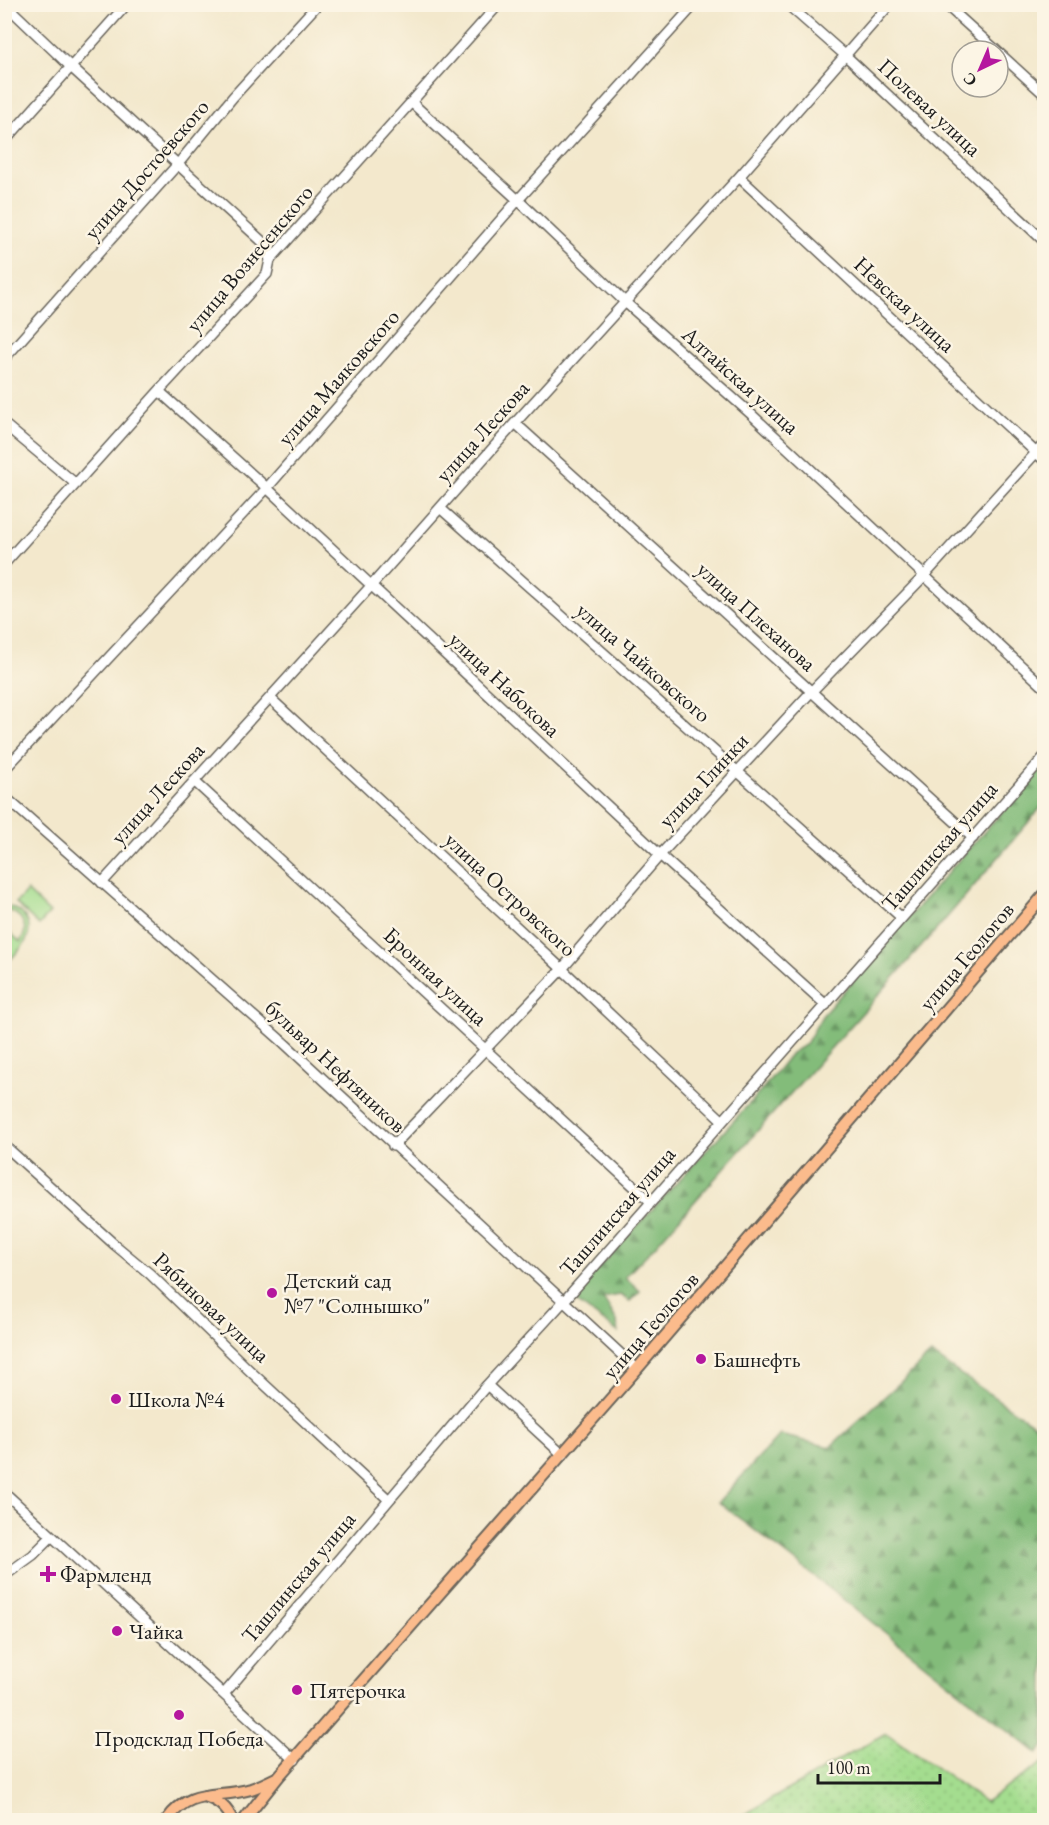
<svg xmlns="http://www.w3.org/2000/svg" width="1049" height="1825" font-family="'EB Garamond',serif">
  <defs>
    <pattern id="grass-dots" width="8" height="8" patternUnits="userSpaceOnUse" patternTransform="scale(1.5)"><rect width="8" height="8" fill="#a4dd8f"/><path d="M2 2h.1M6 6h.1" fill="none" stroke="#8dbd7b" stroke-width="1.8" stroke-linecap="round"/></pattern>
    <pattern id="forest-firs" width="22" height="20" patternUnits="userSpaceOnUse" patternTransform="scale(1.5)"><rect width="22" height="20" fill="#83bc7a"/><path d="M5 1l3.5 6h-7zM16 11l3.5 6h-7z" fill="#6a9863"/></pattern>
  </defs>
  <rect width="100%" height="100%" fill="#fcf5e5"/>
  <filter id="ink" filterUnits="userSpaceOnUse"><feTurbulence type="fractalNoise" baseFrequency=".0167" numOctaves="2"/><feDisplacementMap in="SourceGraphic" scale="12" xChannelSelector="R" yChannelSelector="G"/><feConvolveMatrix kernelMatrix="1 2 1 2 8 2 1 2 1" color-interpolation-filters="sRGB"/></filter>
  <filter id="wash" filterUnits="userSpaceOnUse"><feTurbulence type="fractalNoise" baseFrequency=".008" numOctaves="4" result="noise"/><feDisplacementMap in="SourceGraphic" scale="24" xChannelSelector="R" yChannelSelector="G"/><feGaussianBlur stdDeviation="1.35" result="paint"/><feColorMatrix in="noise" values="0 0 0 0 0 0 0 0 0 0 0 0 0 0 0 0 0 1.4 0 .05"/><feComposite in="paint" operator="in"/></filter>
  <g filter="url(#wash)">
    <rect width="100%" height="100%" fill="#f3e8cc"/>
    <path fill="url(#grass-dots)" stroke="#607c56" stroke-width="1.5" d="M886 1733 985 1802 1044 1762V1820H735Z"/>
    <path fill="url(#forest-firs)" stroke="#506c4b" stroke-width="1.5" d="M1044 766V804L937 929 655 1246 625 1277 640 1291 630 1301 620 1295 603 1298 617 1321 618 1332 571 1298 760 1092 791 1053 806 1044 822 1016 973 844Z
      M931 1354 1044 1431V1746L1037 1753 791 1558 718 1502 780 1435 830 1447Z"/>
    <path fill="#a4dd8f" stroke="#607c56" stroke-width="1.5" d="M27 891 50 913 39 925 16 903Z
      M5 906C13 907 20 910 25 917 38 936 17 952 5 965V928L20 942C31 928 21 912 5 910Z"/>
  </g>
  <g filter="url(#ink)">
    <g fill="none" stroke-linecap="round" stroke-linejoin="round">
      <defs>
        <path id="minor" d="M5 4 72 68 265 244 270 260
          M787 4 846 56 1044 241
          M945 4 997 51
          M998 52 1044 94
          M411 102 518 200 625 302 751 414 1044 687
          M4 142 127 4
          M739 177 1044 460
          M4 359 178 164 233 97 318 4
          M159 391 267 488 660 855 826 1005
          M515 423 973 838
          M4 424 76 484
          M440 508 738 772 902 918
          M4 564 159 391 267 274 270 260 499 4
          M270 698 562 969 723 1121
          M4 770 267 488 518 200 695 4
          M194 781 651 1202
          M4 796 284 1043 637 1369
          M102 883 371 586 515 423 739 177 890 4
          M4 1145 115 1245 150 1274 249 1370 389 1500
          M393 1146 562 969 660 855 812 691 925 575 1044 444
          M487 1385 563 1455
          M4 1492 295 1760
          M4 1576 33 1555 52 1536
          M224 1694 487 1385 564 1301 1044 757"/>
        <path id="major" d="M204 1796C218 1800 227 1807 232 1820
          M167 1820C190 1787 217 1799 251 1789 260 1786 268 1782 276 1778
          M244 1820 279 1776 637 1369 1044 895"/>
      </defs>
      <use href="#minor" stroke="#67635a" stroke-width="12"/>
      <use href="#major" stroke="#67635a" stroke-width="14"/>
      <use href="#minor" stroke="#fff" stroke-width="9"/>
      <use href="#major" stroke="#fbbb8c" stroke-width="10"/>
    </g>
  </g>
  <g fill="#b5179e" stroke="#fcf5e5" stroke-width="2">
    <circle cx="272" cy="1293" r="6"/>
    <circle cx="701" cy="1359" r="6"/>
    <circle cx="116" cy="1399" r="6"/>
    <path d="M45 1565h6v6h6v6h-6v6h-6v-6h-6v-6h6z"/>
    <circle cx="117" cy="1631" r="6"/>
    <circle cx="297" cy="1690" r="6"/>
    <circle cx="179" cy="1715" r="6"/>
  </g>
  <g text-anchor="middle" stroke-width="5" stroke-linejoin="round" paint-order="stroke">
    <g font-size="22" fill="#1c1c1c" stroke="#fcf5e5">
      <text transform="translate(930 107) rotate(43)" y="8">Полевая улица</text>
      <text transform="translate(146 169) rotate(-49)" y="8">улица Достоевского</text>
      <text transform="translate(249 258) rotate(-50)" y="8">улица Вознесенского</text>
      <text transform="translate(905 304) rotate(43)" y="8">Невская улица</text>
      <text transform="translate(338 377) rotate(-49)" y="8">улица Маяковского</text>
      <text transform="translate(741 380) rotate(42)" y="8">Алтайская улица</text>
      <text transform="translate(482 431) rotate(-48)" y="8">улица Лескова</text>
      <text transform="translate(757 616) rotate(42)" y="8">улица Плеханова</text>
      <text transform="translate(644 662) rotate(41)" y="8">улица Чайковского</text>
      <text transform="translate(505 684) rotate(43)" y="8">улица Набокова</text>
      <text transform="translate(703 780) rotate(-47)" y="8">улица Глинки</text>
      <text transform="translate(157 793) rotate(-48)" y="8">улица Лескова</text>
      <text transform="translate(939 846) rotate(-49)" y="8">Ташлинская улица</text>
      <text transform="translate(511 894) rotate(43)" y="8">улица Островского</text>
      <text transform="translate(966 956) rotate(-50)" y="8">улица Геологов</text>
      <text transform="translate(436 976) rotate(43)" y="8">Бронная улица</text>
      <text transform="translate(336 1066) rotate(43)" y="8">бульвар Нефтяников</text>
      <text transform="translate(617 1211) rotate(-49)" y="8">Ташлинская улица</text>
      <text transform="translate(212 1307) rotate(43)" y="8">Рябиновая улица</text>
      <text transform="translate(650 1325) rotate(-49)" y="8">улица Геологов</text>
      <text transform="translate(298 1577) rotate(-50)" y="8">Ташлинская улица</text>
    </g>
    <g font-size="22" fill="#1c1c1c" stroke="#fcf5e5" text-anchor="start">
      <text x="284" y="1288">Детский сад<tspan x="284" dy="25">№7 "Солнышко"</tspan></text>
      <text x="713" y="1367">Башнефть</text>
      <text x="128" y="1407">Школа №4</text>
      <text x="60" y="1582">Фармленд</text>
      <text x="129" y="1639">Чайка</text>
      <text x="309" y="1698">Пятерочка</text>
      <text x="179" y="1746" text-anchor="middle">Продсклад Победа</text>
    </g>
  </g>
  <rect width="1049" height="1825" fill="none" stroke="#fcf5e5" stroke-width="24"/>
  <g transform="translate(980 69) rotate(224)"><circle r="28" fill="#fcf5e5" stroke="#a29e95" stroke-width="1.5"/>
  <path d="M0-4.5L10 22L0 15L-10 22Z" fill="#b5179e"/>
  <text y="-9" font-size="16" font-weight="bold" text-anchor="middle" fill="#1c1c1c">С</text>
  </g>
  <path d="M818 1774v9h122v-9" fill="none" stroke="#1c1c1c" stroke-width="3"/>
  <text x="827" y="1774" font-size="18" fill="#1c1c1c" stroke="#fcf5e5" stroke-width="4.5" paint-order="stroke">100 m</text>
</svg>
